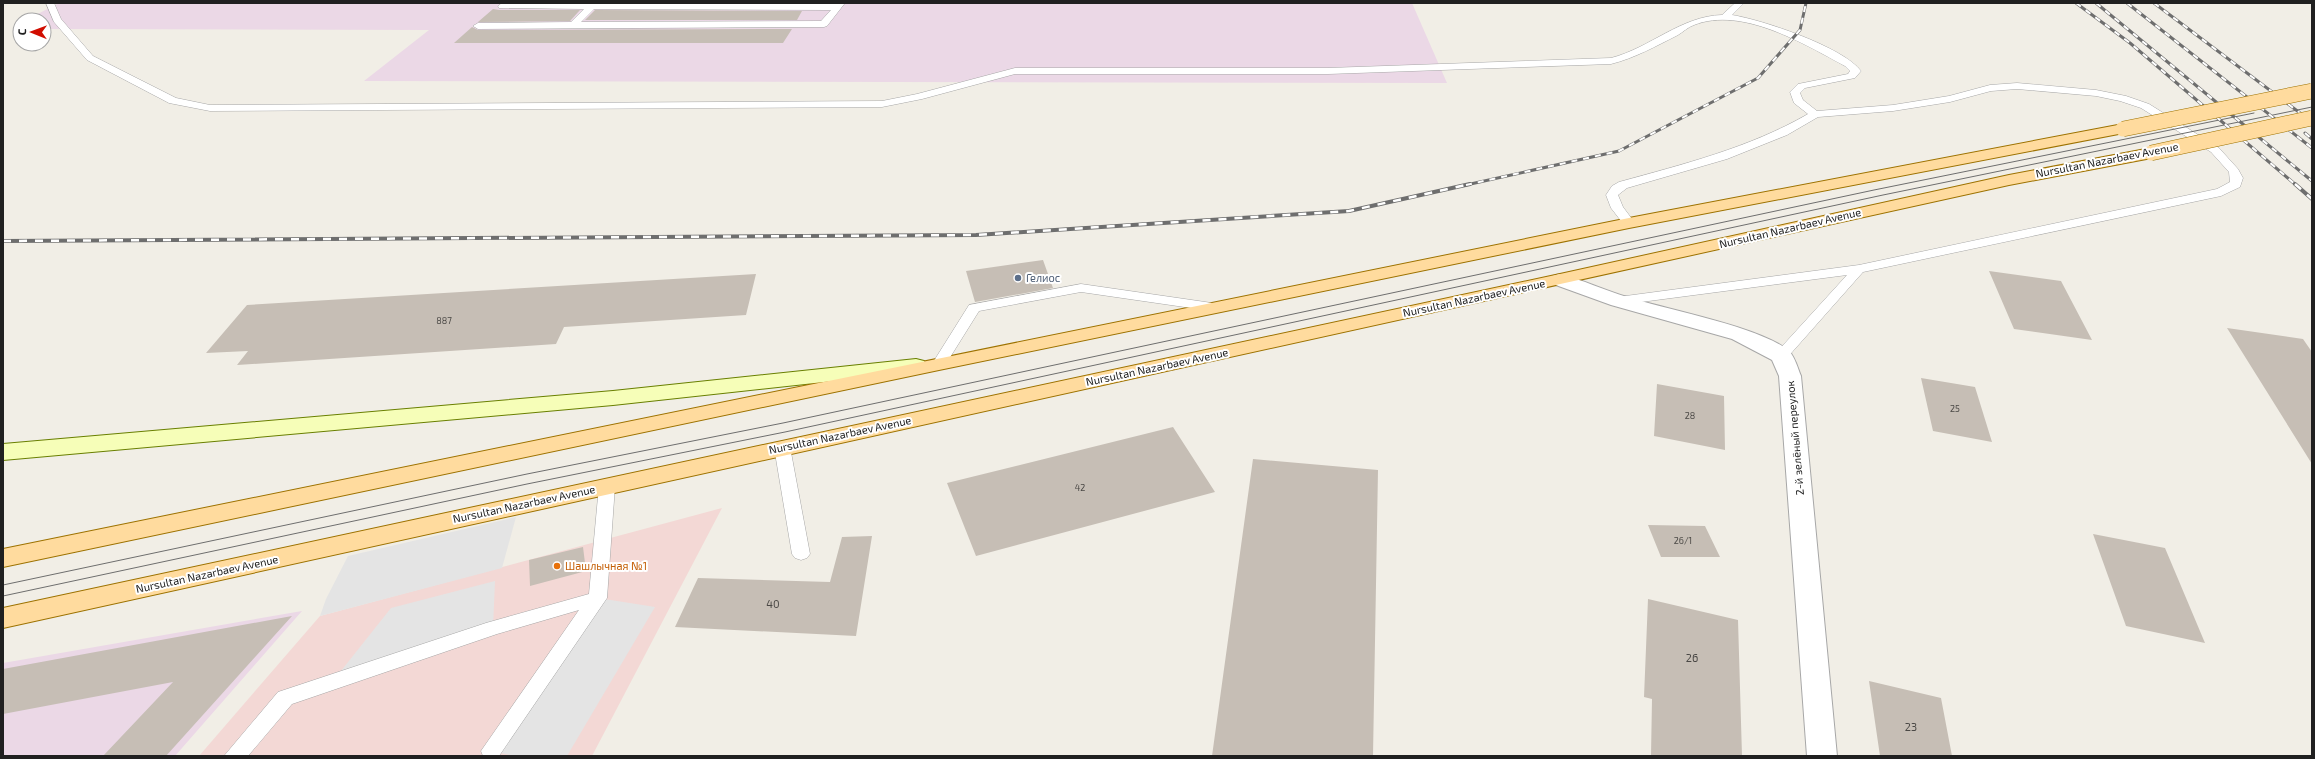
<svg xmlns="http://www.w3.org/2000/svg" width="2315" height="759" font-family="'Exo 2',sans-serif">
  <rect width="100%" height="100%" fill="#f1eee6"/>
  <path fill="#f3d8d5" d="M722 508 592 756H199L320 616Z"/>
  <path fill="#ebd8e6" d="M59 3H1412L1447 83 364 81 429 30 44 29V20H26Z
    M302 611 175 756H3V663Z"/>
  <path fill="#e4e4e4" d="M516 517 502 568 320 616 326 599 348 556Z
    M495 581 493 628 333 681 391 608Z
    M598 598 655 607 567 756H515L491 751Z"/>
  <path fill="#c6beb5" d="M493 9 499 10H580L570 21 478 22Z
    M595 10 802 11 797 20H585Z
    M472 27 478 30 792 29 783 43H454Z
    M1043 260 1053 288 975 302 966 271Z
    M1989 271 2061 281 2092 340 2014 329Z
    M756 274 746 315 564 327 556 344 237 365 248 351 206 353 247 305Z
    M2227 328 2303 339 2312 352V464Z
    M1921 378 1975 387 1992 442 1933 431Z
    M1657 384 1724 396 1725 450 1654 436Z
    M1173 427 1215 492 976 556 947 483Z
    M1253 459 1378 470 1373 756H1212Z
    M1648 525 1705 526 1720 557H1661Z
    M2093 534 2165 548 2205 643 2126 626Z
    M872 536 856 636 675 627 698 578 830 582 842 537Z
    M583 547 586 571 530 586 529 560Z
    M1648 599 1738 620 1742 756H1651L1652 699 1644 697Z
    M292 616 166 756H103L173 682 3 714V669Z
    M1869 681 1941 698 1952 756H1880Z"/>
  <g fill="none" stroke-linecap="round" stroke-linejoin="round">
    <defs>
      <path id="lane" d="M46 3H54L61 19 93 56 176 98 210 105 882 101 917 94 1015 68H1328L1611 58C1650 48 1681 16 1722 15L1735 3H1744L1732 15C1763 20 1843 47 1861 71L1855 78 1805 88 1800 93 1803 100 1817 111 1893 105 1949 96 1990 85 2017 83 2096 90 2126 96 2149 104 2219 148 2238 169 2243 178 2240 187 2221 196 1863 272 1786 359H1776L1774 356 1776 353 1847 275 1618 305 1611 301 1618 297 1859 265 2217 189 2230 182 2229 172 2211 152 2141 108 2120 101 2096 96 2017 89 1991 91 1950 102 1893 111 1818 117 1787 135 1727 159 1627 188 1618 195 1623 207 1635 223 1633 226H1625L1611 208 1606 195 1612 186 1619 182C1684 164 1749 148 1808 114L1794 103 1790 92 1798 84 1848 74 1850 71 1845 66C1804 44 1742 6 1694 25 1688 27 1683 32 1678 35 1656 46 1635 58 1611 64L1328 74H1015L922 99 882 107 210 111 169 103 87 60 54 22Z
        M592 3 835 4 845 3 827 26 824 27 478 29 473 26 478 23 571 22 584 9 499 8 498 6 502 3ZM594 9 831 10 821 21 581 22Z
        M1081 284 1219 304 1226 308 1219 312 1081 292 979 311 944 367 939 368 932 364 969 305Z
        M782 442 788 443 790 447 810 554 807 558 801 560 795 558 792 554 774 447 776 443Z
        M607 481 613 482 615 486 607 598 499 756H483L481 751 579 610 497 634 292 704 248 756H224L278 692 486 623 589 594 599 486 601 482Z"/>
      <path id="street" d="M1560 274C1583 280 1604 290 1627 297 1665 309 1761 327 1789 351 1795 357 1798 369 1801 376L1837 756H1807L1779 376 1772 360 1732 339 1611 305 1553 284 1550 280 1553 276Z"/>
      <path id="secondary" d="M916 359 924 361 927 366 924 371 613 405 3 460V444L613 391Z"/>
      <path id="primary" d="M2123 124 2129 126 2131 129 2129 132 1629 228 939 370 3 567V549L1629 218Z
        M2151 148 2157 149 2159 153 2157 157 2009 185 3 628V608L1560 274 2009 175Z"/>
    </defs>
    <use href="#lane" stroke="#a7a7a7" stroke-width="1"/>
    <use href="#street" stroke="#a7a7a7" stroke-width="2"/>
    <use href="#secondary" stroke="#697f00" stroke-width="2"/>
    <use href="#primary" stroke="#9d7200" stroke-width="2"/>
    <use href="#lane" fill="#fff" fill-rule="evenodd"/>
    <use href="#street" fill="#fff" fill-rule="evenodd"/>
    <use href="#secondary" fill="#f6feb8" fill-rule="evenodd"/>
    <use href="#primary" fill="#ffdb9e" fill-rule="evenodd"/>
    <path stroke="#6e6e6e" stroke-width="1" d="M3 585 527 474 783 423 1874 190 2254 113
      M3 596 527 484 785 432 1883 195 2312 107"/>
    <defs>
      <path id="rail-far1" d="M2076 3 2130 43 2296 185
        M2096 3 2312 181
        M2127 3 2312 148
        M2154 3 2312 122
        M2305 133 2312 139
        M1466 185 1619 151 1758 78 1800 30 1806 3"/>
      <path id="rail" d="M2295 184 2312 199
        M3 241 976 235 1349 211 1470 184"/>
    </defs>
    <use href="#rail-far1" stroke="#6e6e6e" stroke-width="3"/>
    <use href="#rail" stroke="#6e6e6e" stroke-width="4"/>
    <use href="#rail-far1" stroke="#fff" stroke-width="2" stroke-dasharray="6" stroke-linecap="butt"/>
    <use href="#rail" stroke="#fff" stroke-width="2.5" stroke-dasharray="8" stroke-linecap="butt"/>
    <defs>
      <path id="primary-bridge" d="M2123 129 2312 91
        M2151 153 2312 118"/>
    </defs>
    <use href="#primary-bridge" stroke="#9d7200" stroke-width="16" stroke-linecap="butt"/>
    <use href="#primary-bridge" stroke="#ffdb9e" stroke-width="15"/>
  </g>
  <circle fill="#5c6f8a" stroke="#fff" stroke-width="1.5" cx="1018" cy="278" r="4"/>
  <circle fill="#e8710a" stroke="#fff" stroke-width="1.5" cx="557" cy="566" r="4"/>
  <g text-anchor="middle" stroke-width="4" stroke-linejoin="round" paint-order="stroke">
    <g font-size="9" fill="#4a4845">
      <text x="444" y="324">887</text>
      <text x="1955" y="412">25</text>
      <text x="1690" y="419">28</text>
      <text x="1080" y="491">42</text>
      <text x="1683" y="544">26/1</text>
    </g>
    <g font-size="11" fill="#202020" stroke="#fff">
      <text transform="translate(2107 160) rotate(-11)" y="4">Nursultan Nazarbaev Avenue</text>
      <text transform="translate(1790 228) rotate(-13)" y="4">Nursultan Nazarbaev Avenue</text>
      <text transform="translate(1474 298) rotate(-12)" y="4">Nursultan Nazarbaev Avenue</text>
      <text transform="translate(1157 367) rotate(-12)" y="4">Nursultan Nazarbaev Avenue</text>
      <text transform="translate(840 435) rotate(-12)" y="4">Nursultan Nazarbaev Avenue</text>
      <text transform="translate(1795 438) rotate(-95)" y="4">2-й зелёный переулок</text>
      <text transform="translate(524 504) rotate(-12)" y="4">Nursultan Nazarbaev Avenue</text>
      <text transform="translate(207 574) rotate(-12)" y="4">Nursultan Nazarbaev Avenue</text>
    </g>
    <g font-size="11" fill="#4e5e75" stroke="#fff" text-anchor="start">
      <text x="1026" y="282">Гелиос</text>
    </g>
    <g font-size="11" fill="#c56008" stroke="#fff" text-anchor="start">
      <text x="565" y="570">Шашлычная №1</text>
    </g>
    <g font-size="11" fill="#4a4845">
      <text x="773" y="608">40</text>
      <text x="1692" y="662">26</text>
      <text x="1911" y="731">23</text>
    </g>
  </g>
  <rect width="2315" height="759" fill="none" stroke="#202020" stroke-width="8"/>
  <g transform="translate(32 32) rotate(271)"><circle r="19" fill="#ffffff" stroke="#a6a6a6"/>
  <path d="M0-3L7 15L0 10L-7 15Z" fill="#d10d00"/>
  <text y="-6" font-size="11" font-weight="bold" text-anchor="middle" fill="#202020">С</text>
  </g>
</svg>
